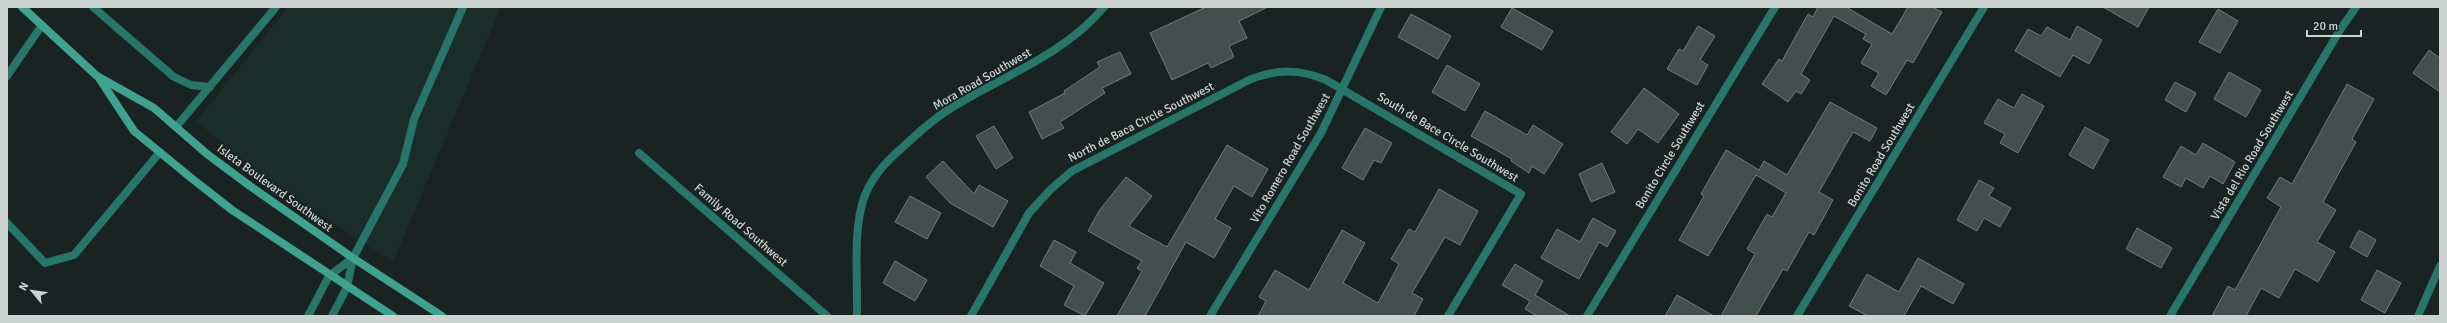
<svg xmlns="http://www.w3.org/2000/svg" width="2447" height="323" font-family="Signika,sans-serif">
  <rect width="100%" height="100%" fill="#192422"/>
  <path fill="#1a2d29" d="M288 7H501L393 262 266 179 196 121Z"/>
  <path fill="#434f4c" stroke="#6f7c79" d="M1206 7H1268L1239 21 1247 38 1229 46 1234 57 1211 68 1208 63 1172 80 1150 33Z
    M1818 7H1846L1892 34 1908 7H1932L1942 12 1913 63 1907 60 1886 95 1871 86 1879 73 1861 63 1872 44 1863 39 1866 34 1834 16 1801 74 1810 80 1801 94 1796 91 1788 102 1762 84 1779 59 1782 61 1808 14 1813 17Z
    M2103 7H2149L2138 27Z
    M1512 8 1553 31 1542 50 1501 27Z
    M2218 9 2238 21 2220 53 2199 42Z
    M1411 14 1451 36 1438 59 1398 37Z
    M1698 26 1715 36 1700 60 1708 65 1697 85 1667 69 1679 49 1683 51Z
    M2077 26 2102 40 2089 64 2073 55 2060 77 2015 51 2028 29 2041 36 2047 27 2070 40Z
    M2429 50 2440 58V92L2413 73Z
    M1120 52 1131 74 1102 88 1105 93 1060 122 1064 128 1042 139 1029 112 1065 93 1064 91 1100 67 1097 62Z
    M1447 65 1480 84 1465 111 1432 92Z
    M2229 72 2261 90 2246 117 2214 99Z
    M2175 82 2196 93 2186 112 2165 100Z
    M2347 84 2374 99 2352 139 2356 142 2323 202 2336 210 2317 242 2335 252 2318 282 2295 269 2279 298 2261 288 2246 316H2212L2228 286 2235 290 2281 207 2267 198 2280 177 2292 184Z
    M1644 88 1679 114 1658 143 1638 129 1627 144 1611 132Z
    M2022 94 2044 106 2018 153 2000 143 2005 134 1984 123 1998 99 2014 108Z
    M1830 102 1877 128 1870 141 1853 132 1819 192 1833 200 1814 235 1809 232 1787 271 1783 269 1756 316H1721L1755 254 1747 249 1767 214 1772 217 1786 193 1756 175 1708 256 1679 240 1704 196 1701 194 1726 150 1759 170 1764 161 1787 175Z
    M1485 111 1527 135 1533 125 1563 144 1544 174 1532 166 1529 173 1511 161 1512 159 1471 136Z
    M994 126 1013 158 996 169 976 136Z
    M2085 127 2109 140 2093 169 2069 155Z
    M1365 128 1392 143 1381 163 1374 160 1363 180 1342 168Z
    M2203 143 2235 162 2223 184 2210 176 2203 188 2186 178 2181 187 2163 177 2181 146 2196 155Z
    M1227 145 1268 169 1252 197 1234 186 1215 219 1231 228 1214 258 1186 242 1145 316H1117L1142 271 1137 268 1142 261 1088 231 1099 211 1126 177 1152 196 1129 226 1167 247Z
    M943 161 974 194 979 185 1008 201 993 227 950 203 926 177Z
    M1602 163 1615 192 1591 202 1579 174Z
    M1979 180 1994 188 1989 196 2011 208 2000 227 1984 218 1977 231 1957 220Z
    M1439 189 1478 211 1460 245 1445 237 1412 293 1423 299 1414 316H1258L1266 301 1259 297 1275 270 1309 290 1342 230 1365 243 1343 283 1378 303 1399 264 1391 259 1409 229 1415 232Z
    M910 196 941 213 927 239 895 222Z
    M1593 218 1616 231 1607 247 1599 242 1579 279 1541 258 1557 229 1580 242Z
    M2137 228 2172 248 2161 268 2126 249Z
    M2359 230 2376 240 2367 257 2350 247Z
    M1054 240 1076 252 1070 263 1104 283 1085 316 1064 305 1074 286 1040 266Z
    M1918 258 1964 284 1953 304 1921 286 1904 316H1868L1849 306 1867 274 1899 292Z
    M895 261 927 280 915 301 883 283Z
    M1515 264 1543 281 1535 295 1570 316H1537L1525 309 1530 301 1502 285Z
    M2377 270 2401 283 2385 313 2361 300Z
    M1677 295 1714 316H1665Z"/>
  <g fill="none" stroke-linecap="round" stroke-linejoin="round">
    <path stroke="#277668" stroke-width="8" d="M93 7 174 77 191 85 210 87
      M7 76 42 25
      M176 127 276 7
      M403 164 414 119 463 7
      M7 223 45 263 74 255 160 152"/>
    <path stroke="#277668" stroke-width="8" d="M639 153 827 316
      M308 316 329 276 353 258
      M332 316 347 287 353 258 403 164
      M857 316C858 280 852 229 865 195 873 175 888 160 904 146 918 133 932 120 948 110 1002 76 1063 56 1104 7
      M971 316 1029 213 1051 189 1072 171 1251 79C1278 69 1299 69 1326 80L1521 194 1448 316
      M1210 316 1321 133 1381 7
      M1587 316 1775 7
      M1797 316 1984 7
      M2170 316 2340 30 2356 7
      M2418 316 2440 266"/>
    <path stroke="#3fa28f" stroke-width="8" d="M22 7 97 76 154 108 207 154 250 186 353 258 442 316
      M99 78 134 131 190 177 232 210 393 316"/>
  </g>
  <g text-anchor="middle" stroke-width="3" stroke-linejoin="round" paint-order="stroke">
    <g font-size="12" fill="#ccd3d1" stroke="#192422">
      <text transform="translate(982 79) rotate(-30)" y="4">Mora Road Southwest</text>
      <text transform="translate(1141 122) rotate(-27)" y="4">North de Baca Circle Southwest</text>
      <text transform="translate(1448 137) rotate(31)" y="4">South de Bace Circle Southwest</text>
      <text transform="translate(1670 155) rotate(-59)" y="4">Bonito Circle Southwest</text>
      <text transform="translate(1881 155) rotate(-59)" y="4">Bonito Road Southwest</text>
      <text transform="translate(2252 155) rotate(-59)" y="4">Vista del Rio Road Southwest</text>
      <text transform="translate(1290 158) rotate(-60)" y="4">Vito Romero Road Southwest</text>
      <text transform="translate(275 188) rotate(36)" y="4">Isleta Boulevard Southwest</text>
      <text transform="translate(741 225) rotate(41)" y="4">Family Road Southwest</text>
    </g>
  </g>
  <rect width="2447" height="323" fill="none" stroke="#ccd3d1" stroke-width="16"/>
  <g transform="translate(32 291) rotate(299)" stroke="#192422" stroke-width="3" paint-order="stroke">
  <path d="M0-3L7 15L0 10L-7 15Z" fill="#ccd3d1"/>
  <text y="-6" font-size="11" font-weight="bold" text-anchor="middle" fill="#ccd3d1">N</text>
  </g>
  <path d="M2307 30v6h54v-6" fill="none" stroke="#ccd3d1" stroke-width="2"/>
  <text x="2313" y="30" font-size="12" fill="#ccd3d1" stroke="#192422" stroke-width="3" paint-order="stroke">20 m</text>
</svg>
